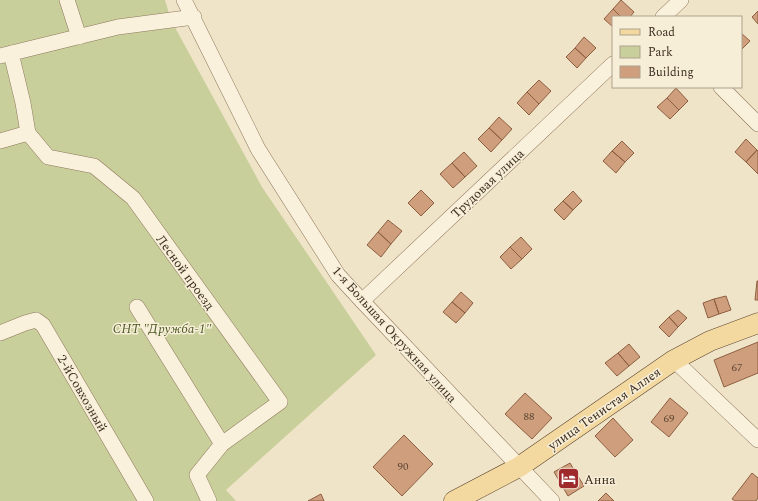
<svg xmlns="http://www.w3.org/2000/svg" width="758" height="501" font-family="Spectral,serif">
  <rect width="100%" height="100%" fill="#f0e4c8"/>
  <path fill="#c9cf9b" d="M0 0H165L171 20 262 187 376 355 226 490 236 501H0Z"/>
  <path fill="#cf9f7d" stroke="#8d5f41" d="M621 0 634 12 630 17H621L613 9Z
    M613 9 621 17H613V27L604 19Z
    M758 11V24L752 17Z
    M741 33 750 41 741 50Z
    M584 37 596 48 586 58 575 48Z
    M575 48 586 58 577 68 566 57Z
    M539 80 551 91 539 104 527 92Z
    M676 88 688 101 679 110 667 98Z
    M527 92 539 104 529 115 517 103Z
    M667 98 679 110 670 119 657 107Z
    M499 117 512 129 502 140 489 128Z
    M489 128 502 140 491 152 478 139Z
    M746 139 757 150 746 162 735 152Z
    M622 141 634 153 625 162 612 151Z
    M757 150 758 151V174L746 162Z
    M612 151 625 162 616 173 603 161Z
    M464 152 477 166 465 177 452 163Z
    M452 163 465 177 453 188 440 174Z
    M421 190 434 203 421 216 408 203Z
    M573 191 582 201 573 210 563 201Z
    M563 201 573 210 564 220 554 210Z
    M388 220 402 231 391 244 378 232Z
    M378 232 391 244 381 257 367 245Z
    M521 237 532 249 522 259 510 247Z
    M510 247 522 259 511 269 500 257Z
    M757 281H758V300H755Z
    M461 292 473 303 465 313 452 302Z
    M726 296 731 310 719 314 714 299Z
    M714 299 719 314 708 318 703 303Z
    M452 302 465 313 456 323 443 312Z
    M678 310 687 318 678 327 669 317Z
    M669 317 678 327 669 337 659 327Z
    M758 342V373L724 387 714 360Z
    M629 344 640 357 629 366 618 353Z
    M618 353 629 366 617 376 605 363Z
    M525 393 552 418 532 439 505 414Z
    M670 398 688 413 669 437 651 422Z
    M613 418 633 440 615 457 595 436Z
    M404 435 433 464 402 496 373 467Z
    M570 463 584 486 568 496 554 472Z
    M752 473 758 478V498L756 501H735L732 499Z
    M606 493 614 501H598Z
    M321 494 324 501H308Z"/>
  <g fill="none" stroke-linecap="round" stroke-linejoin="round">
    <defs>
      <path id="minor" d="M67 0 79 37
        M184 0 258 149 338 275 362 301 552 501
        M663 17 681 0
        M11 53 23 103 28 133 48 157 94 166 133 198 280 402 222 444 197 475 209 501
        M0 56 118 27 194 17
        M721 87 758 124
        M0 141 28 133
        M362 301 613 64
        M137 307 222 444
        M0 333 25 323 36 320 43 325 146 501
        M674 360 758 440"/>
      <path id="major" d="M454 501 519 467 674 360 710 341 758 323"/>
    </defs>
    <use href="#minor" stroke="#8d765c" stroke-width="16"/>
    <use href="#major" stroke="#5b4430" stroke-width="21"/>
    <use href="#minor" stroke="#faf1dc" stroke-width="15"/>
    <use href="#major" stroke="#f3d9a0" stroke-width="20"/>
  </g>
  <defs>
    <symbol id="hotel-square" viewBox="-11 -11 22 22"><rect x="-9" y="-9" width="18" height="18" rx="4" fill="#9e2a2b" stroke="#f7eed8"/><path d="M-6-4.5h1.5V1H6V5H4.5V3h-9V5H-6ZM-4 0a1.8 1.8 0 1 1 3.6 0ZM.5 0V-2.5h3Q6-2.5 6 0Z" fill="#fff"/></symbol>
  </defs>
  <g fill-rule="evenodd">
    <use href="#hotel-square" x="556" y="466" width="25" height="25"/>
  </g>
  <g text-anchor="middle" stroke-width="3" stroke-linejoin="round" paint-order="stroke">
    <g font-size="11" fill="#624a37">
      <text x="737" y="371">67</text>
      <text x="529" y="420">88</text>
      <text x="669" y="422">69</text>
      <text x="403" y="470">90</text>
    </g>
    <g font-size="13" fill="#3d2e20" stroke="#f7eed8">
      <text transform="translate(487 183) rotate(-43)" y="5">Трудовая улица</text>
      <text transform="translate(186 272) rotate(54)" y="5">Лесной проезд</text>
      <text transform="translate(395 334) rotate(48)" y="5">1-я Большая Окружная улица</text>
      <text transform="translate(83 393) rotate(60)" y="5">2-йСовхозный</text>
      <text transform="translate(604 408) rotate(-35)" y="5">улица Тенистая Аллея</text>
    </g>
    <g font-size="13" font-style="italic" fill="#4d5a26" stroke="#f7eed8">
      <text x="162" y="333">СНТ "Дружба-1"</text>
    </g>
    <g font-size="13" fill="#3d2e20" stroke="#f7eed8" text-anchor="start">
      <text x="584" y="484">Анна</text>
    </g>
  </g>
  <rect x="612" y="16" width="130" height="72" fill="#f7eed8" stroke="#ada18e"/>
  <rect x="620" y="29" width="20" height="6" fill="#f3d9a0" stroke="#ada18e"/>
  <text x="648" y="36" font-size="12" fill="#3d2e20">Road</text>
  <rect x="620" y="46" width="20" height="12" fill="#c9cf9b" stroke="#ada18e"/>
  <text x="648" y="56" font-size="12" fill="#3d2e20">Park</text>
  <rect x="620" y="66" width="20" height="12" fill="#cf9f7d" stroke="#ada18e"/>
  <text x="648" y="76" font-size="12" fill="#3d2e20">Building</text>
</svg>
